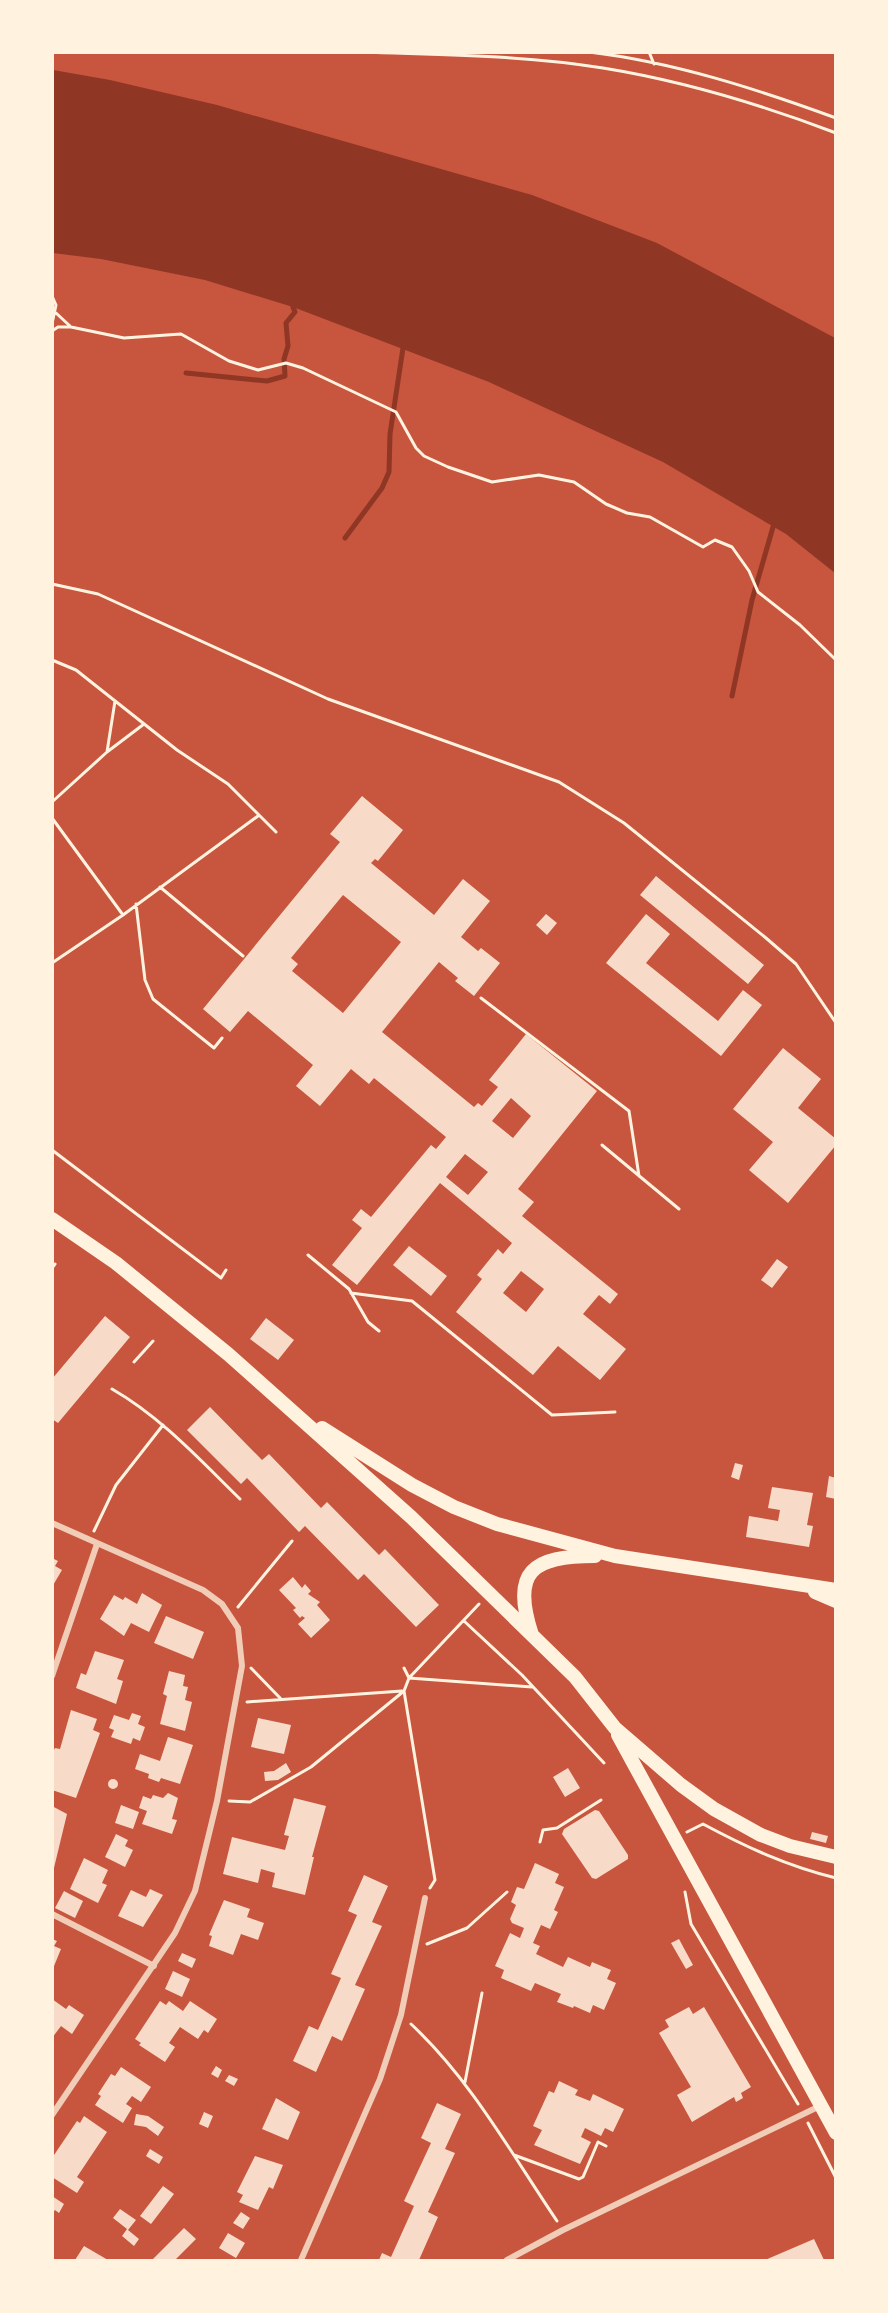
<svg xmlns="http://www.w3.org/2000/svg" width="888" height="2313" font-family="'DejaVu Sans',sans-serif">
  <rect width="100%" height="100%" fill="#c8553d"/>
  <path fill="#8f3625" d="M53 70 110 80 217 105 532 195 657 243 835 338V573L786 534 663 462 489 382 293 307 205 280 101 259 53 253Z"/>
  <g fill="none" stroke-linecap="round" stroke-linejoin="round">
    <path stroke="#8f3625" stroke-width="5" d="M186 373 267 381 285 376 284 359 288 346 286 323 295 312 293 307
      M345 538 382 488 389 472 390 434 403 348
      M732 696 752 600 773 527"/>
  </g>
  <path fill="#f7dbc8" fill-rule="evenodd" d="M362 796 403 830 378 861 375 859 371 863 434 915 463 879 490 901 461 937 478 951 481 948 500 963 474 996 455 981 458 978 439 962 382 1032 474 1107 478 1103 482 1106 498 1087 489 1080 526 1034 597 1091 518 1189 534 1202 522 1216 618 1294 610 1304 599 1295 583 1314 626 1349 600 1380 558 1346 533 1375 456 1312 482 1279 477 1275 498 1249 503 1254 512 1243 440 1183 357 1285 332 1265 362 1228 352 1220 361 1209 371 1217 431 1145 436 1149 446 1137 374 1078 369 1084 351 1069 320 1106 296 1086 313 1065 248 1011 230 1032 203 1009 340 842 330 834ZM343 895 401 942 343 1013 292 971 298 964 291 958ZM511 1098 531 1116 513 1138 492 1121ZM465 1154 488 1172 468 1195 446 1177ZM521 1271 544 1289 526 1312 503 1293Z
    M656 876 764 965 748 984 640 895Z
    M546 914 557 923 547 935 536 925Z
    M646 914 670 934 646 963 718 1021 743 990 762 1005 721 1056 606 963Z
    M783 1048 821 1079 798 1108 836 1139V1145L788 1203 749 1170 773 1142 733 1109Z
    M409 1246 447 1276 431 1296 393 1265Z
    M777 1259 788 1267 772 1288 761 1280Z
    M105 1316 130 1337 58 1423 52 1419V1379Z
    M266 1318 294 1340 278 1360 250 1339Z
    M210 1407 262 1460 269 1454 321 1508 327 1502 379 1555 385 1549 439 1605 416 1627 364 1574 358 1580 305 1526 299 1532 247 1478 241 1484 187 1430Z
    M735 1463 743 1465 739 1480 731 1477Z
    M829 1476 836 1478V1499L826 1497Z
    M772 1487 813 1493 807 1525 813 1526 809 1547 746 1537 749 1516 778 1521 780 1510 768 1508Z
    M52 1558 58 1561 55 1566 62 1570 52 1587Z
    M293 1577 302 1588 305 1584 311 1591 308 1594 320 1602 317 1605 330 1620 311 1638 298 1624 305 1618 302 1616 300 1618 293 1610 296 1608 279 1590Z
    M142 1593 162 1605 149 1632 131 1623 124 1636 100 1619 114 1595 123 1600 125 1597 137 1604Z
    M166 1616 204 1632 193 1659 154 1643Z
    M95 1651 124 1660 117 1679 123 1681 116 1704 76 1688 81 1673 86 1675Z
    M169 1671 185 1675 183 1686 188 1687 185 1700 192 1702 185 1731 160 1724 167 1696 163 1694Z
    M71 1710 97 1719 93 1730 100 1733 76 1798 52 1790V1754L55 1748 60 1749Z
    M132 1713 141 1716 138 1724 145 1727 140 1741 133 1738 131 1744 111 1737 114 1730 109 1728 114 1715 129 1720Z
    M258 1718 291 1725 284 1754 251 1747Z
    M168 1737 193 1745 180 1784 161 1778 159 1782 148 1778 149 1774 135 1769 140 1754 160 1761Z
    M286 1763 291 1772 278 1780 265 1781 264 1772 274 1771Z
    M568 1768 580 1788 565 1797 553 1777Z
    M108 1784a5 5 0 1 1 10 0a5 5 0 1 1-10 0Z
    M168 1793 178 1798 172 1819 177 1820 172 1834 142 1824 147 1811 139 1808 143 1796 151 1799 153 1795 163 1798Z
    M294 1798 326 1806 312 1857H314L305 1895 272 1887 275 1873 261 1869 258 1883 223 1874 232 1837 285 1850 289 1836 284 1835Z
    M121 1805 139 1812 133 1829 115 1823Z
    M52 1806 67 1814 53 1872H52Z
    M595 1810 599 1811 628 1855V1859L596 1879 592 1878 562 1834 564 1829Z
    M812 1832 828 1836 826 1843 810 1839Z
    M116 1834 128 1840 125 1846 133 1850 125 1867 105 1857Z
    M84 1858 108 1870 102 1883 107 1885 98 1903 70 1889Z
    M535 1863 559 1874 555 1883 564 1887 554 1910 558 1912 550 1929 541 1925 533 1943 540 1946 536 1954 563 1967 568 1957 590 1967 592 1962 611 1970 607 1979 616 1983 604 2010 593 2005 590 2013 574 2006 573 2008 557 2002 561 1994 535 1983 531 1991 501 1978 504 1970 495 1966 510 1933 520 1938 524 1928 512 1923 510 1919 516 1905 511 1902 517 1887 524 1889Z
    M364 1875 388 1886 372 1922 382 1926 355 1985 365 1989 342 2041 332 2036 316 2072 293 2061 309 2026 318 2030 341 1978 331 1974 357 1915 348 1911Z
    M150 1889 163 1895 143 1927 118 1916 131 1890 146 1897Z
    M64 1891 83 1901 75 1918 55 1908Z
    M224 1900 250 1909 247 1917 264 1923 258 1940 241 1934 233 1955 209 1946 212 1936 209 1935Z
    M52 1939 57 1941 54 1946 61 1949 52 1971Z
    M679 1939 693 1965 686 1969 671 1943Z
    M182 1953 196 1959 192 1968 178 1961Z
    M173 1971 190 1979 182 1997 165 1989Z
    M52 1999 66 2009 69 2005 84 2015 72 2034 61 2026 52 2038Z
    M160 2001 166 2005 169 2001 183 2011 190 2001 217 2019 208 2033 204 2030 198 2039 180 2027 169 2043 175 2047 165 2062 139 2045 141 2043 135 2039Z
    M689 2007 693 2014 704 2007 751 2087 741 2093 743 2098 736 2102 734 2097 692 2122 677 2095 691 2087 659 2033 669 2027 665 2020Z
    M216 2066 222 2070 218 2078 211 2074Z
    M121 2067 151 2087 141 2102 132 2096 126 2104 132 2108 123 2123 95 2105 101 2096 98 2094 111 2074 115 2076Z
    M229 2075 238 2079 234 2086 225 2081Z
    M559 2081 578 2090 575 2095 590 2101 593 2094 624 2109 613 2132 605 2128 601 2136 585 2128 581 2137 591 2142 580 2164 534 2145 542 2130 533 2126 549 2091 554 2093Z
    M276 2098 300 2112 288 2140 262 2129Z
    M437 2103 461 2114 445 2149 455 2153 428 2212 438 2217 419 2260H379L382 2253 391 2257 414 2206 404 2201 431 2143 421 2138Z
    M204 2112 213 2116 208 2128 199 2124Z
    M136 2114 148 2116 164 2127 158 2136 146 2127 134 2125Z
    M84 2116 107 2132 77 2177 84 2182 77 2193 52 2177V2158L77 2121 80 2123Z
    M150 2149 163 2157 159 2164 146 2156Z
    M255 2156 283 2165 273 2189 269 2187 258 2210 239 2202 243 2195 237 2192Z
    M163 2186 174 2194 151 2224 140 2216Z
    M52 2196 64 2204 59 2213 55 2210 52 2214Z
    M120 2209 136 2220 128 2230 139 2239 134 2246 122 2236 127 2229 113 2218Z
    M241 2212 250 2218 243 2229 233 2223Z
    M184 2228 196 2239 175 2260H152Z
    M228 2233 245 2243 236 2258 219 2248Z
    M814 2239 824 2260H765Z
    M84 2246 108 2260H75Z"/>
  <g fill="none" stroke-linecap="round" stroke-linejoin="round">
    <path stroke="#fff3e0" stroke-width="3" d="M363 52C443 55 524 55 603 68 683 81 760 104 836 133
      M589 52C673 62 757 89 836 118
      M649 52 654 64
      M52 296 56 305 52 324
      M56 313 70 326
      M52 331 58 327H71L124 338 181 334 229 361 258 370 286 363 303 368 396 412 416 448 424 456 448 467 492 482 539 475 574 482 606 504 627 513 650 517 703 547 715 540 732 547 749 571 758 592 800 625 836 660
      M52 584 98 594 328 699 559 782 624 823 766 938 796 964 836 1023
      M52 660 76 670 177 750 228 784 276 832
      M107 752 115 701
      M52 802 107 752 144 724
      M52 818 123 915
      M160 887 243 956
      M136 904 145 980 153 999 214 1048 222 1038
      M52 963 123 915 258 816
      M481 998 629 1111 639 1176
      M602 1145 679 1209
      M52 1150 221 1278 226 1270
      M308 1255 349 1289 368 1322 379 1331
      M52 1268 55 1264
      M351 1293 412 1301 552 1415 615 1412
      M134 1362 153 1341
      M112 1389C161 1417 200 1460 240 1499
      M94 1531 116 1485 163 1425
      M238 1607 292 1541
      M464 1621 522 1675 604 1763
      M251 1668 281 1699
      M404 1668 409 1678 532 1687
      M247 1702 402 1691
      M229 1801 250 1802 311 1767 404 1691
      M687 1832 703 1824C746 1847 787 1866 836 1878
      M540 1842 543 1830 557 1828 601 1800
      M430 1888 435 1880 404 1691 409 1678 479 1604
      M685 1892 691 1924 798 2104
      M427 1944 467 1928 507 1892
      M411 2024C471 2080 511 2153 557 2221
      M465 2082 482 1993
      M808 2123 836 2178
      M514 2155 579 2179 583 2177 598 2142 606 2146"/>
    <path stroke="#f1ccb7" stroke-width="6" d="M52 1523 203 1590 222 1604 238 1628 242 1666 217 1801 195 1891 175 1933 52 2115
      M52 1676 97 1544
      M52 1914 154 1966
      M301 2260 380 2079 401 2015 425 1898
      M507 2260 563 2230 820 2106"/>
    <path stroke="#fff3e0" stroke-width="14" d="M52 1219 116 1263 228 1354 356 1468 411 1517 575 1677 615 1728 681 1785 714 1809 761 1835 790 1846 836 1857
      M322 1428 412 1485 454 1507 497 1524 615 1556 836 1590
      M815 1592 836 1601
      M532 1635C511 1571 532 1556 595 1556
      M618 1735 836 2133"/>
  </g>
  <rect width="888" height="2313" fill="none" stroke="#fff3e0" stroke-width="108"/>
</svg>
